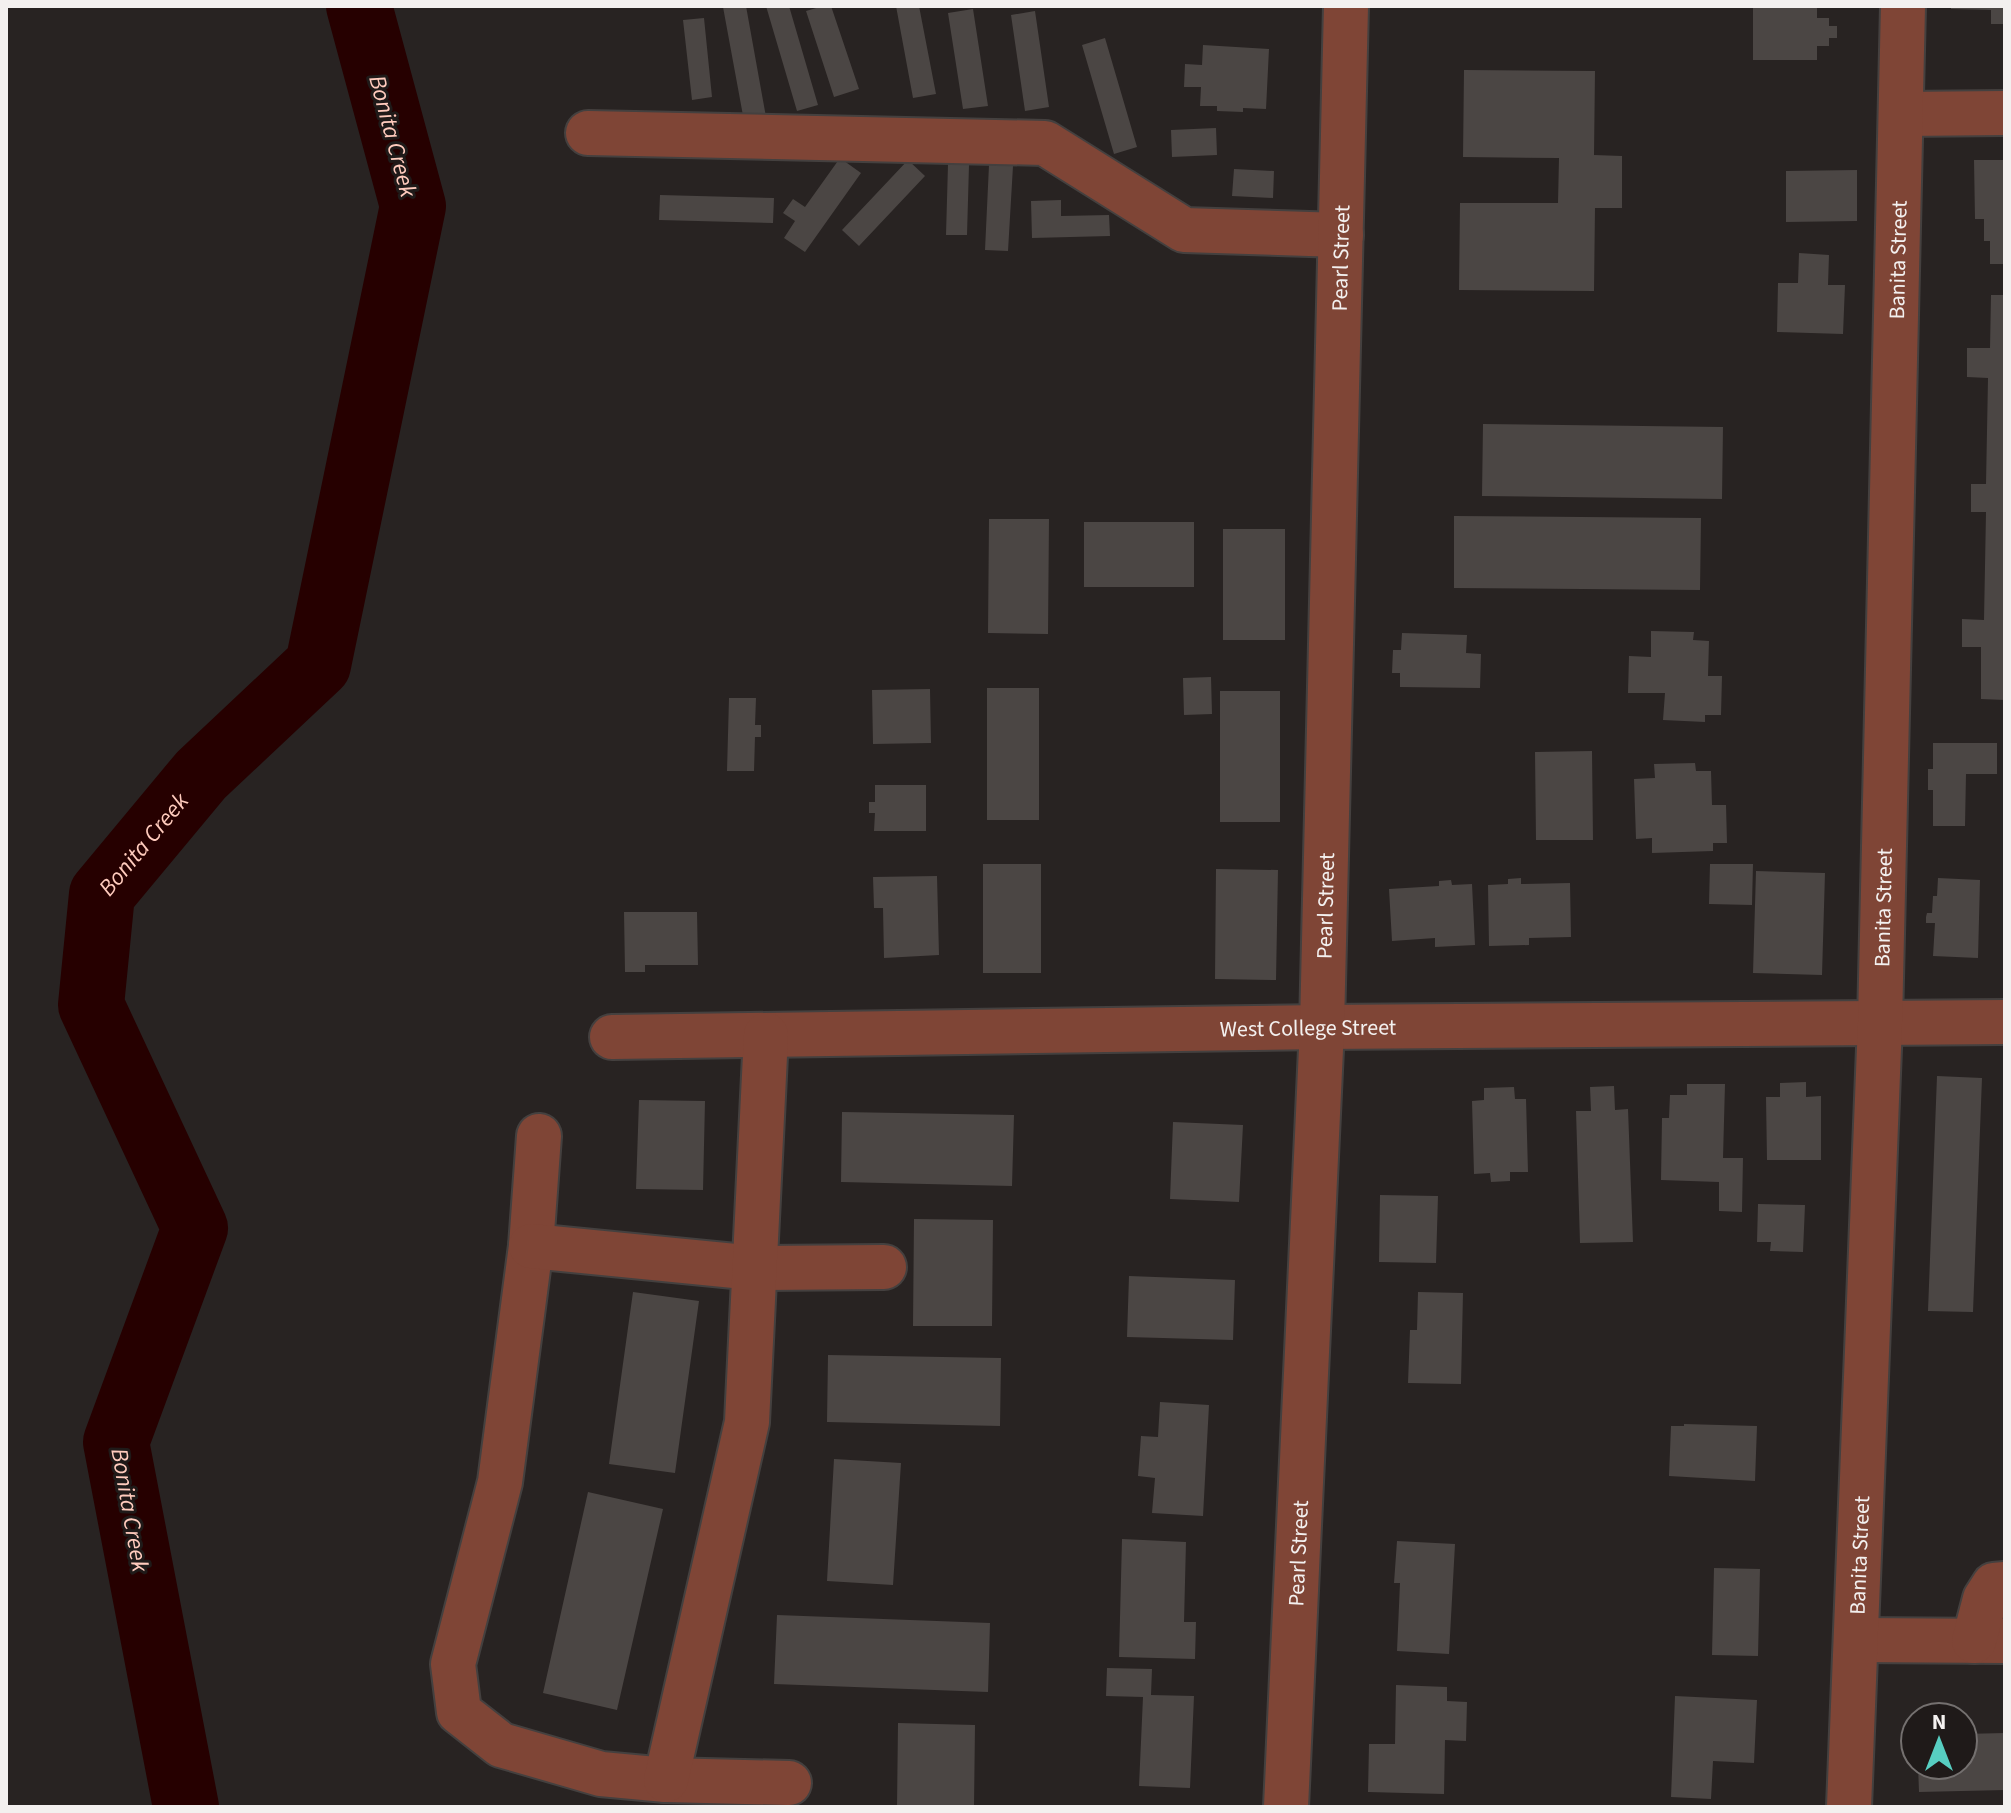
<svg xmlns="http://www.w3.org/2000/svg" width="2011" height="1813" font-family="'Source Sans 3',sans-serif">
  <rect width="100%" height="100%" fill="#282322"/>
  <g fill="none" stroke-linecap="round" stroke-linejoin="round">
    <path stroke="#260000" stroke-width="66" id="s1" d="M186 1807 116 1442 195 1228 91 1005 102 894 201 775 318 665 413 206 359 6"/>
  </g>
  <path fill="#4b4644" d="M746 6 766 117 744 121 723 7Z
    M766 6H789L818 105 797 111Z
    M823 6H831L859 89 834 97 806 11Z
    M896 6H919L936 94 913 98Z
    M1753 6H1817V18H1829V26H1837V38H1829V46H1817V60H1753Z
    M1951 6H2005V24H1991V10L1951 9Z
    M973 9 988 106 963 109 948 13Z
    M1035 11 1049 107 1025 111 1011 15Z
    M704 18 712 97 692 100 683 20Z
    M1105 38 1137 147 1114 154 1082 45Z
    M1203 45 1269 49 1266 109 1243 108V112L1217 111V106H1200L1201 87H1184L1185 64 1202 65Z
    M1464 70 1595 71 1594 155 1622 156V208H1595L1594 291 1459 290 1460 203H1558L1559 158 1463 157Z
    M1216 128 1217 155 1172 157 1171 130Z
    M840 158 861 173 805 252 784 238 795 221 783 213 793 199 805 207Z
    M908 160 925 176 859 246 842 230Z
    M1974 160H2005V264H1990V241H1984V219H1975Z
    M948 164 969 165 967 235H946Z
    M989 165 1013 166 1008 251 985 250Z
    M1234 169 1274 171 1273 198 1232 196Z
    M1857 170V221L1786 222V171Z
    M660 195 774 198 773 223 659 220Z
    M1061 200V216L1109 215 1110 236 1032 238 1031 201Z
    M1799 253 1829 255 1828 285H1845L1843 334 1777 332 1778 283H1798Z
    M1991 295H2005V700L1981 699V647H1962V619L1984 620 1986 512H1971V484H1986L1988 378 1967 377V348H1990Z
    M1483 424 1723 427 1722 499 1482 496Z
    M1454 516 1701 518 1700 590 1454 588Z
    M989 519H1049L1048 634 988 633Z
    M1084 522H1194V587H1084Z
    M1223 529H1285V640H1223Z
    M1651 631 1694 632 1693 640 1709 641 1708 676H1722L1721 715H1705V722L1663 720 1665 693H1628L1629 656 1651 657Z
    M1402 633 1467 635 1466 653 1481 654 1480 688 1400 687V673H1392L1393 650H1401Z
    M1211 677 1212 714 1184 715 1183 678Z
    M987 688H1039V820H987Z
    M930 689 931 743 873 744 872 690Z
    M1220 691H1280V822H1220Z
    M729 698H756L755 725H761V737H755L754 771H727Z
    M1933 743H1997V774H1966L1965 826H1933V790H1928V769H1933Z
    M1592 751 1593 840H1536L1535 752Z
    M1695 763 1696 771H1711L1712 805H1726L1727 843H1713V851L1652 853V838L1636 839 1634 779 1655 778 1654 764Z
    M875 785H926V831H874L875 813H869V802H875Z
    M983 864H1041V973H983Z
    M1710 864H1753L1752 905 1709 904Z
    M1216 869 1278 870 1276 980 1215 979Z
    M1756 871 1825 873 1822 975 1753 973Z
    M937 876 939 955 884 958 883 908H874L873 877Z
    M1521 878V884L1570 883 1571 937 1529 938V945L1489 946 1488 885 1508 884V879Z
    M1938 878 1980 880 1978 958 1933 956 1935 923H1926V917L1927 913H1932L1933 896H1937Z
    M1451 880 1452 885 1472 884 1475 945 1435 947V938L1392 941 1389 889 1439 886V881Z
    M624 912H697L698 965H645V972H625Z
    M1937 1076 1982 1078 1973 1312 1928 1311Z
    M1806 1082V1097L1821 1096V1160H1767L1766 1097H1780V1083Z
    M1687 1084H1725L1723 1158H1743L1742 1212 1719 1211V1182L1661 1180 1662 1118H1669L1670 1095H1687Z
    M1614 1086 1615 1110 1628 1109 1633 1242 1580 1243 1576 1111H1591L1590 1087Z
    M1514 1087 1515 1099H1526L1528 1172H1510V1181L1491 1182 1490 1173 1474 1174 1472 1101 1484 1100V1088Z
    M639 1100 705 1101 703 1190 636 1189Z
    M842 1112 1014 1115 1012 1186 841 1182Z
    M1173 1122 1243 1125 1239 1202 1170 1199Z
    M1380 1195 1438 1196 1436 1263 1379 1262Z
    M1758 1204 1805 1205 1803 1252 1770 1251 1771 1242H1757Z
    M914 1219 993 1220 992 1326H913Z
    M1129 1276 1235 1280 1233 1340 1127 1337Z
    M633 1292 699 1301 675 1473 609 1464Z
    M1418 1292 1463 1293 1461 1384 1408 1383 1410 1330H1417Z
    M828 1355 1001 1358 1000 1426 827 1422Z
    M1160 1402 1209 1405 1203 1516 1152 1513 1155 1478 1138 1476 1141 1436 1158 1437Z
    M1684 1424 1757 1426 1755 1481 1669 1476 1671 1426H1684Z
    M834 1459 901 1463 893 1585 827 1581Z
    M588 1492 663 1509 617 1710 543 1693Z
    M1122 1539 1186 1542 1184 1622H1196L1195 1659 1119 1657Z
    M1397 1541 1455 1544 1449 1654 1397 1651 1400 1583H1394Z
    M1714 1568 1760 1569 1758 1656 1712 1655Z
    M777 1615 990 1623 988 1692 774 1684Z
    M1107 1668 1152 1669 1151 1695 1194 1696 1190 1788 1139 1786 1143 1697 1106 1696Z
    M1396 1685 1447 1687V1701L1467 1702 1466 1741 1445 1740 1444 1794 1368 1792 1369 1744H1395Z
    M1675 1696 1757 1700 1754 1763 1713 1761 1711 1799 1671 1797Z
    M898 1723 975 1725 974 1807H897Z
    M2005 1733V1790L1919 1792 1918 1765H1963V1734Z"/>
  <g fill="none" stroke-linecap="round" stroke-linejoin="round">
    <defs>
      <g id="minor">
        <path d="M1902 114 2005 113"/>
        <path d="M588 133 1045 143 1184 230 1341 235"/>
        <path id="s2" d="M612 1037 1322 1027 2005 1022"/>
        <path d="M539 1136 531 1246 500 1482 453 1664 459 1712 501 1745 601 1774 666 1780 789 1783"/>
        <path d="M531 1246 755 1268 884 1267"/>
        <path d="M1856 1640 2005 1641"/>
        <path d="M1974 1641 1985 1599 1994 1585 2005 1584"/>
        <path d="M666 1780 747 1422 766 1035"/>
        <path id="s3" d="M1286 1807 1322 1027 1346 6"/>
        <path id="s4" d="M1849 1807 1880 1023 1903 6"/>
      </g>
    </defs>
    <use href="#minor" stroke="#44403f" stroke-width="48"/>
    <use href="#minor" stroke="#7f4536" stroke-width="44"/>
  </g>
  <g text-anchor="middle" stroke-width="6" stroke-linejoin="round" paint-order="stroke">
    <g font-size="22" fill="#f3f0ef" stroke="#1f1a19">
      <text dy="8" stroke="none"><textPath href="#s3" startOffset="1550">Pearl Street</textPath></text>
      <text dy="8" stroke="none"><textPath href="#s4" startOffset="1548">Banita Street</textPath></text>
      <text dy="8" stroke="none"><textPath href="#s3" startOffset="902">Pearl Street</textPath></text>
      <text dy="8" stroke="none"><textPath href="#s4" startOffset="900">Banita Street</textPath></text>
      <text dy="8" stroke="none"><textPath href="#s2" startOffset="696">West College Street</textPath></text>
      <text dy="8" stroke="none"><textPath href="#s3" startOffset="254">Pearl Street</textPath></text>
      <text dy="8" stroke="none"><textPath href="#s4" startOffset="252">Banita Street</textPath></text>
    </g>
    <g font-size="24" font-style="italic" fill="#ffcbbd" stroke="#1f1a19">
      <text transform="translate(393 136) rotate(75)" y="8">Bonita Creek</text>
      <text dy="8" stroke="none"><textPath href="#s1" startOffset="1022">Bonita Creek</textPath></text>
      <text transform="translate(130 1510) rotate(80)" y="8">Bonita Creek</text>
    </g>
  </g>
  <rect width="2011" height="1813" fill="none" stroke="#f3f0ef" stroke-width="16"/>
  <g transform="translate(1939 1741)"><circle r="38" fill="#1f1a19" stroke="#74706f" stroke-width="2"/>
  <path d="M0-6L14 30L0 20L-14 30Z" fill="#57cec1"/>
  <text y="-12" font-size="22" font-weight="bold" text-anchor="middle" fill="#f3f0ef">N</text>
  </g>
</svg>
